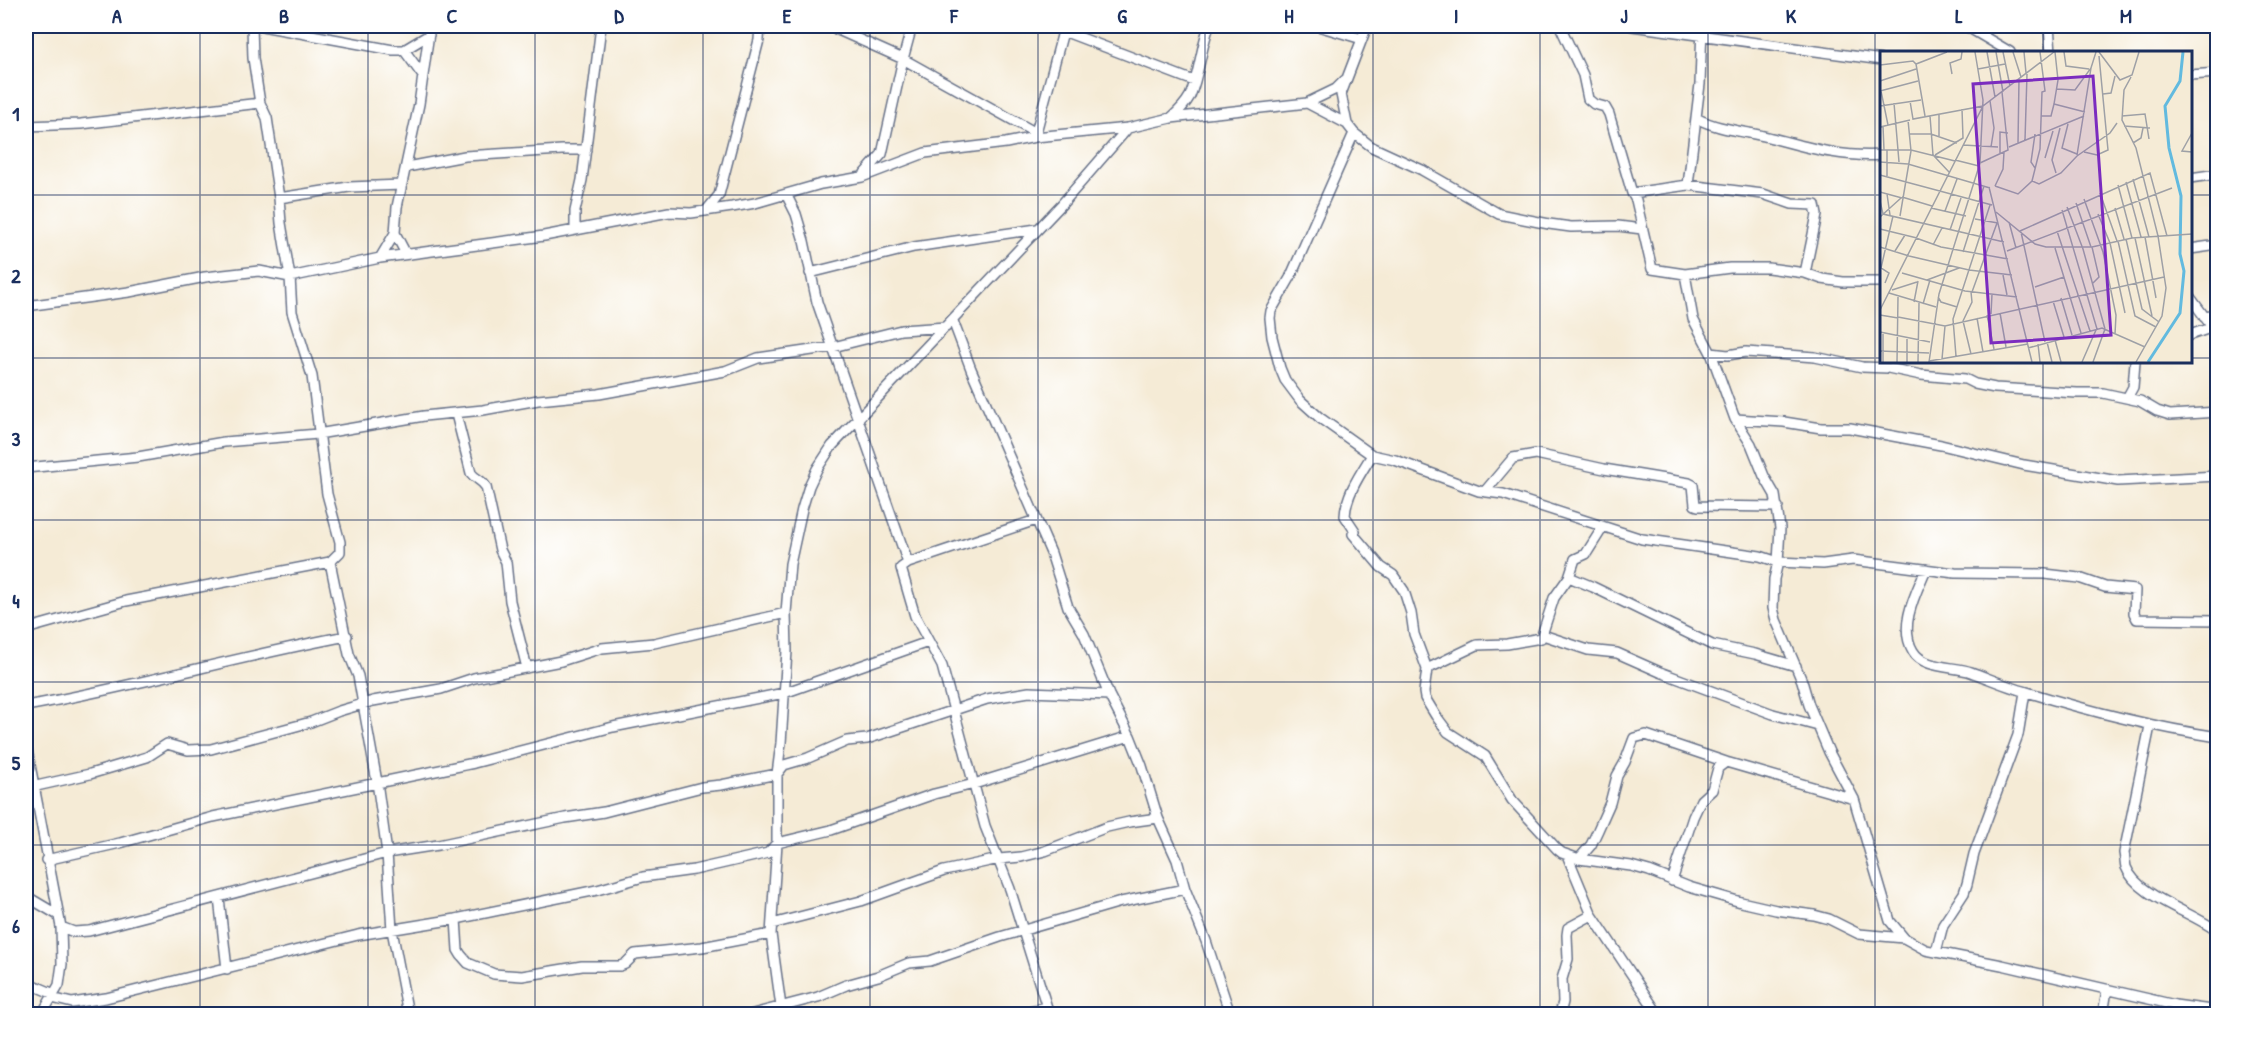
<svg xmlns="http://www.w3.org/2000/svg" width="2243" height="1040" font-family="'Patrick Hand',sans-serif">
  <rect width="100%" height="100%" fill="#fff"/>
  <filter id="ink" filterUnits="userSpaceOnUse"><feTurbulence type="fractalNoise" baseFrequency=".0167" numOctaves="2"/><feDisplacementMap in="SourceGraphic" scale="12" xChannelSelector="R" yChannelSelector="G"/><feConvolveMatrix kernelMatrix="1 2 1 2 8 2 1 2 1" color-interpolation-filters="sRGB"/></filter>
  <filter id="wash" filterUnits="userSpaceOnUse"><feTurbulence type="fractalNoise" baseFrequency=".008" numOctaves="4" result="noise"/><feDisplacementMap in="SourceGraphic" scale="24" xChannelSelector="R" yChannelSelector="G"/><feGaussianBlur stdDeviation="1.35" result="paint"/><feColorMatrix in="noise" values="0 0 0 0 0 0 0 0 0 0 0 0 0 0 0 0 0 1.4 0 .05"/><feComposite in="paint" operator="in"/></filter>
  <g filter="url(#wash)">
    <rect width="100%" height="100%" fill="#f5ebd6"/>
  </g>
  <g filter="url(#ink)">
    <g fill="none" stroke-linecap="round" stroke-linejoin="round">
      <defs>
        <path id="minor" d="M252 26 253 58 260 103 267 118 279 198 281 223 290 277 292 312 312 376 327 494 340 542V552L330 562 349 654 358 676 377 782 387 853 392 930 408 1014
          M262 26 393 50H404L429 35
          M829 26 903 59 1036 133
          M1050 26 1194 81
          M1318 26 1362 39
          M1367 26 1341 94 1347 124 1354 133 1372 147 1422 170 1499 214 1549 224 1571 227 1618 226 1642 229
          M1560 26 1583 75 1588 99 1594 104 1605 107 1609 114 1632 193 1636 200 1652 269 1685 274 1730 268H1768L1805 273 1822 279 1843 282H1882
          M1632 26 1882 60
          M1966 26 2010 52
          M2049 26 2051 52
          M404 50 423 76
          M2190 75 2218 73
          M1307 103 1347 124
          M1171 118C1178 112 1185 105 1190 96 1199 75 1201 48 1209 26
          M1696 118C1719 130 1744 131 1768 137 1807 147 1841 158 1882 155
          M26 126 81 124 260 103
          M1354 133 1290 278 1271 311 1270 318 1272 337 1280 368 1285 380 1300 400 1320 418 1372 455 1395 460 1479 491 1503 494 1642 539 1760 556 1778 562 1823 564 1853 560 1955 573 2045 574 2079 578 2105 587 2135 590 2134 613 2137 619 2218 620
          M1035 136 1064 28
          M407 167 465 156 562 150H586
          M865 173 882 154 903 59 912 26
          M2190 178 2218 174
          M1688 185 1700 84 1702 26
          M1632 193 1688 185 1763 194 1792 204 1815 205 1817 215 1805 273
          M786 194 796 214 804 241 817 302 908 563 901 568 915 616 942 666 985 826 1010 889 1049 1014
          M279 198 349 187 402 185
          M706 211 719 195 759 40 760 26
          M575 229V211L582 180 601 26
          M395 233 406 254
          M2190 249 2218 245
          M380 258 395 233 397 207 419 104 430 26
          M810 273 914 247 1037 229
          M1685 274 1693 319 1711 353 1735 419 1751 444 1764 476 1775 495 1780 528 1778 562 1774 579 1773 608 1776 620 1802 681 1809 705 1829 752 1854 799 1890 921 1904 938 1926 950 2002 965 2175 1005 2218 1011
          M2190 297 2218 335
          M26 306 129 292 205 277 259 271 290 277 380 258 544 236 669 212 691 213 732 207 755 203 821 184 862 177 925 153 1006 143 1035 137 1128 128 1171 118 1307 103 1336 89 1345 80
          M2204 317 2218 315
          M953 321 971 369 1051 553 1068 607 1084 634 1109 695 1130 736 1142 766 1158 818 1177 860 1185 889 1206 941 1230 1014
          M2190 335 2213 327
          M1711 353 1728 355 1746 352 1815 357 1862 367 1888 368 1921 375 1965 379 1975 384 1995 388 2077 393H2103L2140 401 2157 411 2170 415 2218 412
          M2127 398 2133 387 2135 362
          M456 414 471 473C475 479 482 480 486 487L500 550 506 562 510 601 527 668
          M1735 419 1784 422 1821 428H1850L1941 445 2024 465 2118 481 2218 476
          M1372 455C1361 473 1346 494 1345 516L1355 531 1353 534 1381 567 1393 575 1404 591 1411 613 1414 634 1427 669 1424 692 1425 698 1436 716 1448 732 1485 756 1512 800 1557 849 1562 853 1579 859 1631 866 1649 871 1689 887 1741 902 1776 910 1814 915 1829 919 1859 934 1904 938
          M26 468 138 457 224 442 318 434 424 416 483 410 538 400 599 394 725 371 758 358 833 347 901 330 946 327
          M1486 490 1513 458 1536 454 1604 469 1689 483 1693 485 1695 505 1698 506 1778 507
          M908 563 1036 520
          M1926 569C1916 593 1898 626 1913 651 1923 669 1954 666 1971 672 1990 679 2008 687 2027 692 2089 711 2153 727 2218 737
          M1569 577 1593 587 1712 645 1755 654 1796 666
          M26 629 126 601 330 562
          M1543 635 1588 650 1617 653 1660 672 1773 714 1818 726
          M1427 669 1477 645 1507 644 1541 638 1554 598 1569 577 1575 559 1586 554 1603 527
          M26 706C134 687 239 656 347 636
          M2150 726 2124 853C2125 857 2125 863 2126 867 2137 897 2196 913 2218 932
          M26 744 61 927 62 964 59 985 42 1014
          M32 787 90 774 147 757 167 744 188 750 211 749 311 722 339 711 373 701 441 689 474 678 561 661 602 648 654 643 786 613
          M1567 855 1592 915 1658 1014
          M1579 859 1591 845 1598 830 1610 803 1617 776 1625 762 1634 738 1646 735 1726 762 1854 799
          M46 860 120 843 213 817 474 763 613 727 784 693 928 642
          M1672 881 1693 817 1701 800 1712 790 1718 768 1726 762
          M26 896 58 915
          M219 898 227 969
          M456 919 458 950 461 955 468 963 494 974 522 976 582 966H620L625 964 635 954 702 947 771 934
          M772 924 861 901 944 871 999 859 1021 857 1045 851 1107 827 1129 822 1158 818
          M61 927 74 932 89 931 387 853 438 845 565 818 604 812 702 787 721 785 777 774 784 765 808 758 847 741 867 739 987 699 1029 692 1109 695
          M1936 952 1943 925 1964 893 1967 884 1974 854 2018 735 2025 692
          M26 982 54 994
          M52 998 72 1003 106 998 358 935 456 919 597 890 643 877 694 870 755 856 768 853 777 843 831 830 934 794 974 784 1130 736
          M753 1014 818 997 846 985 878 976 909 963 930 961 1000 937 1121 902 1185 889
          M782 1014 771 934 777 843V774L781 743 787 651 786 613 790 564 802 509 809 486 817 469 832 446 1062 204 1128 128
          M1016 1014 1046 1007
          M1560 1014 1563 1002 1562 979 1568 959 1567 935 1568 928 1592 915
          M2103 1014 2107 990"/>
      </defs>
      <use href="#minor" stroke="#677188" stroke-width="12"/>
      <use href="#minor" stroke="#fff" stroke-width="9"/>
    </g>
  </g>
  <path fill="none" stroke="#1b2f5e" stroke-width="1.5" stroke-opacity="0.55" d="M200 26V1014M368 26V1014M535 26V1014M703 26V1014M870 26V1014M1038 26V1014M1205 26V1014M1373 26V1014M1540 26V1014M1708 26V1014M1875 26V1014M2043 26V52M26 195H1882M2190 195H2218M26 358H1882M2190 358H2218M2043 362V1014M26 520H2218M26 682H2218M26 845H2218"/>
  <g transform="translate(1880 51)">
    <rect width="312" height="312" fill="#f5ebd6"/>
    <path fill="none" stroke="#62badf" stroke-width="3" d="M268 311 300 262 304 220 300 203 301 145 289 97 285 55 300 30 303 1"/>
    <path fill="none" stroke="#9ea0a6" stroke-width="1.5" d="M107 1 115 46M116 1 123 41M123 1 130 35M133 1 141 26M144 1 146 22M184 1 186 15 209 18M219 1 240 29 252 24 259 1M36 13 45 65M0 14 33 10 36 13 67 1M98 18 125 13M72 23 70 12 81 8 82 1M251 26 244 39 242 69 256 97 278 185 286 237 282 265 256 311M0 30 36 18M177 38 195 39 211 17 216 1M0 40 38 30M1 40 8 74M223 43 231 42 235 25M30 50 33 68 103 55M110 50 114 77 111 96M14 52 19 111M174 53 205 61M0 55 41 49M59 63V85M50 65 53 104M161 65H171L174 53 178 29 175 1M242 65 265 63 269 88M188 73 182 97 197 103M3 75 4 99M244 75 270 77M0 76 30 69M312 82 302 100 312 101M29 83H51L77 92M155 83 151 111 155 117M145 89 147 23M138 92 139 28M253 92 261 87 263 77M83 94 118 96M129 96 204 65M0 99H31L75 110M7 99V125M204 101 217 104 228 99 219 5M120 102V81L128 82M55 104 83 87 82 58M197 104 211 17M54 105 69 121M165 107 173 80M75 109 99 115M0 111 28 113 110 137M100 112 128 99 122 41M176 122 172 109 180 77M0 124 112 154M253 128 269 186M152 130 159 133 181 122 197 105 230 82 237 72M246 131 261 186M238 134 252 187M115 135 138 143 152 130 160 98 162 41 165 40 160 1M115 135 123 118 124 101M109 136 152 311M0 141 22 147M220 142 237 190M7 143 10 164M22 146 52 155M204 148 223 201 236 264 235 283M0 150 3 163 124 191M196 152 211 196M187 156 203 198 225 278M51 157 86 165M235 157 244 188M182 159 217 278M65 160 77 128M116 161 155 193 166 196H212L252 187 312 183M218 163 230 192 245 262M20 165 31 100 28 69M0 166 21 147M95 168 118 172M129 171 136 197M0 178 37 187M70 179 81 147M140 180 270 122 287 185M177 180 210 280M141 181 165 291M265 186 276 247M36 187 61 196 128 208M255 187 272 265M246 188 262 258 279 271M238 190 255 265 276 276M53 194 62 177M0 196 29 205M212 196 219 226 213 232M175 197 201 282M15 200 25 184M127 200 292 137M83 201 104 135M29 205 89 219 132 224M22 222 85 240 137 246M123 224 127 244M47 229 79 217M5 232 9 222 1 217 13 165M155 236 184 226M12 239 37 231M92 241 117 172M9 242 56 256M58 246 61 251 77 256M181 247 192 284M173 250 184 286M34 251 38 230M43 253 50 229M0 259 103 55 174 1M120 262 126 296M111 263 112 243M0 264 18 267M107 264 114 298M18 266 65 275 284 226M97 267 103 301M0 281 50 291M27 286V311M175 289 181 311M167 291 172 311M158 293 160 311M148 297 222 277 265 296M0 300 49 302M91 303 83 270 92 251 91 241M76 305 73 268 110 154M62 308 65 275M49 310 148 293M3 311V281M17 311 18 246M38 311 39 252M49 311 59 243 100 112 103 49 95 1M202 311 216 279M213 311 225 278"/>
    <path fill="#7b2cbf" fill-opacity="0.15" stroke="#7b2cbf" stroke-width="3" d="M213 25 231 284 111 292 93 33Z"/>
    <rect width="312" height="312" fill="none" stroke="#1b2f5e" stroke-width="3"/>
  </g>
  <rect width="2243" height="1040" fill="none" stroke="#fff" stroke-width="66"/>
  <rect x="33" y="33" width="2177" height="974" fill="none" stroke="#1b2f5e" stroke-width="2"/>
  <g font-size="20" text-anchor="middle" font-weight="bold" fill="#1b2f5e">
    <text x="117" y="23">A</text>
    <text x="284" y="23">B</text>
    <text x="452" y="23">C</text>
    <text x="619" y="23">D</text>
    <text x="787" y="23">E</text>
    <text x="954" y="23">F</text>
    <text x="1122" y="23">G</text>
    <text x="1289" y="23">H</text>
    <text x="1456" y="23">I</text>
    <text x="1624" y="23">J</text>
    <text x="1791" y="23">K</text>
    <text x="1959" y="23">L</text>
    <text x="2126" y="23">M</text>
    <text x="16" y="121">1</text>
    <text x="16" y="283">2</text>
    <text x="16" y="446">3</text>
    <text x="16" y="608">4</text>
    <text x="16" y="770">5</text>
    <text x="16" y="933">6</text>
  </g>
</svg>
